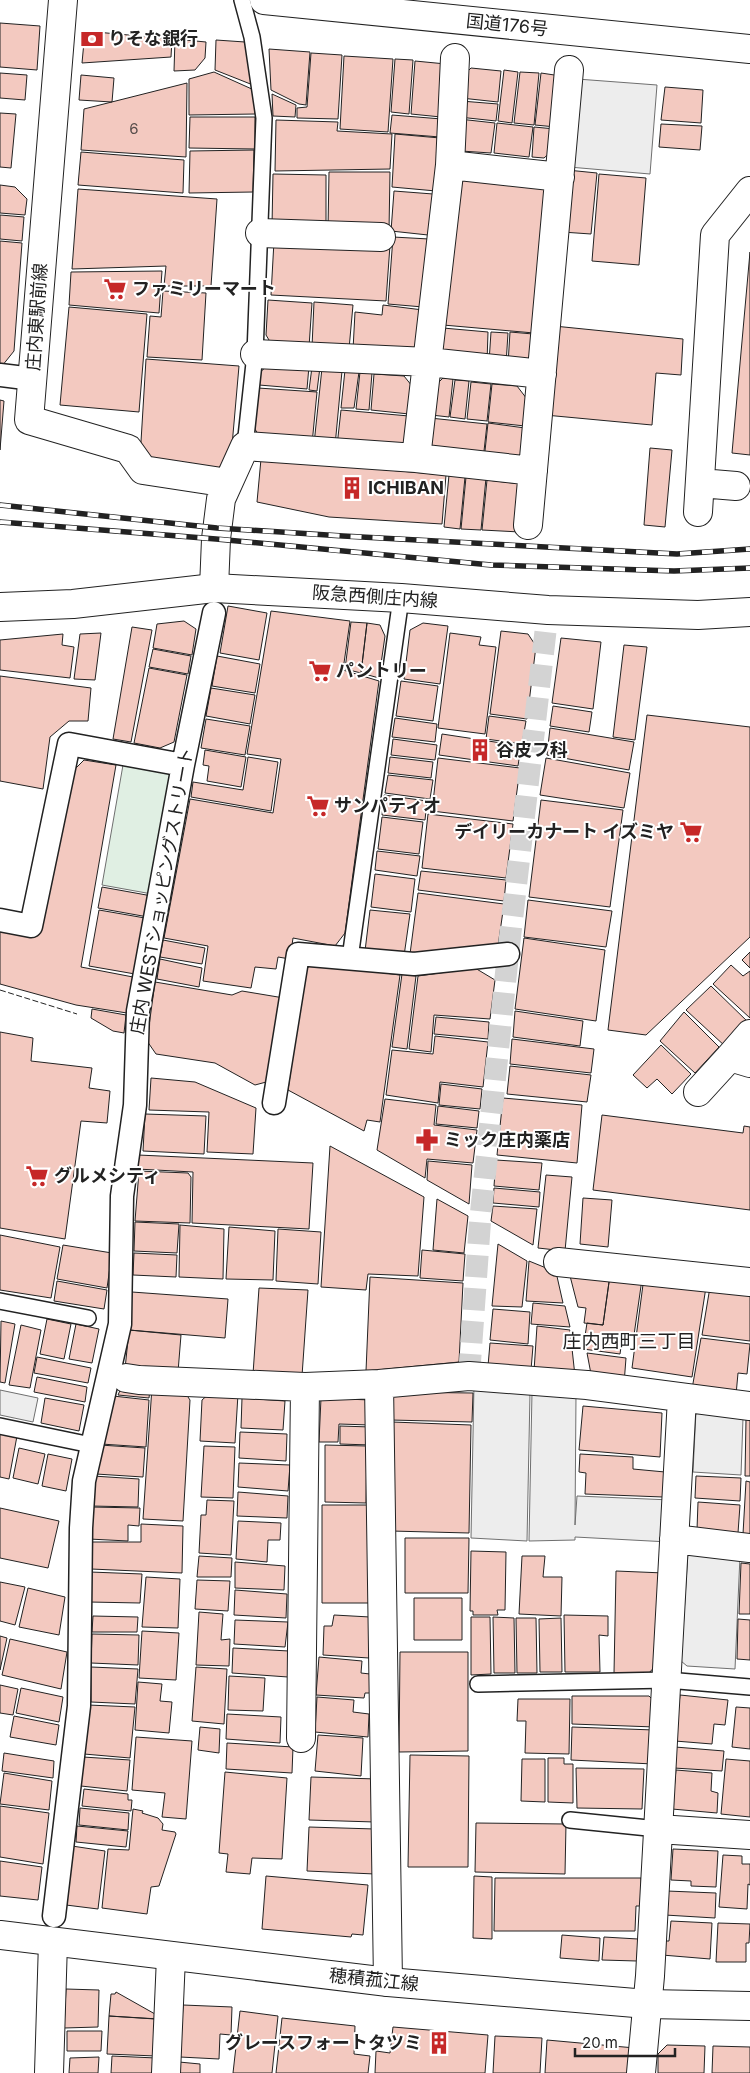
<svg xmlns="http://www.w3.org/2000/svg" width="750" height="2073" font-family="Inter,'Noto Sans JP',sans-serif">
  <rect width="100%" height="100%" fill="#fff"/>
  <path fill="#e0efe3" stroke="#6f6f6f" d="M123 765 173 774 152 894 102 885Z"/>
  <path fill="#ededed" stroke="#6f6f6f" d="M577 79 657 85 650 174 569 167Z
    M474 1384 530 1393 527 1541 471 1538Z
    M0 1390 38 1398 33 1422 0 1415Z
    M532 1392 576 1395 575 1525 577 1496 671 1500 669 1542 575 1537V1540L529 1541Z
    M696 1411 743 1418 741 1475 693 1472Z
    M688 1552 740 1556 735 1669 687 1666 681 1661Z"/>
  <path fill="#f3c9c0" stroke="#222" d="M0 23 40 26 37 70 0 67Z
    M85 31 172 39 171 57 82 63Z
    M175 39 206 42 205 58 195 70 174 71Z
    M216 40 245 42 253 85 215 70Z
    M269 49 310 52 306 105 299 104 271 90Z
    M311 53 342 55 338 119 297 118V108L307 107Z
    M344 56 393 59 388 132 340 129Z
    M395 59 413 60 409 114 391 112Z
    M415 61 446 64 441 117 411 114Z
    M471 68 501 71 498 102 461 98 462 77Z
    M504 70 518 72 512 123 498 121Z
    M214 72 254 90 255 114 189 115V79Z
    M520 72 539 73 534 125 514 123Z
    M0 73 27 75 25 100 0 98Z
    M541 73 561 76 556 127 535 125Z
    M81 75 114 78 112 102 79 100Z
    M187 83 186 157 81 150 84 109Z
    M665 87 703 90 701 123 661 120Z
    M272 94 296 105 295 117 273 116Z
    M461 101 498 104 496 121 459 117Z
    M0 113 16 114 11 168 0 167Z
    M392 115 442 119 440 137 390 133Z
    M190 117H255V149L189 148Z
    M459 119 495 123 491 153 461 151Z
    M276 120 338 122 337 131 392 134 390 169 275 171Z
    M497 123 533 127 529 157 494 153Z
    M661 124 702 126 700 150 659 147Z
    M534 127 555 129 553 150 544 158 532 157Z
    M395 134 440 138 436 191 392 187Z
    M254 150 253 192 189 193 190 151Z
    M81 152 184 160 183 193 78 185Z
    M567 170 597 173 591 234 562 232Z
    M329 172H390L389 230 328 229Z
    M273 174 326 175V226H272Z
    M599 174 646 178 639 265 592 261Z
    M456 179 545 188 534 333 443 325Z
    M0 185 15 187 27 199 25 215 0 213Z
    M78 189 217 199 211 286H164L166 266 72 269Z
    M394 191 433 194 428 235 391 231Z
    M0 215 24 217 22 241 0 239Z
    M393 237 429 239 423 307 388 304Z
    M0 241 22 243 14 351 2 366H0Z
    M274 241 390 245 386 301 271 295Z
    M750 252V455L732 453Z
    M162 271 159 313 69 305 71 272Z
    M163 291 206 293 202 360 147 357 150 316 161 317Z
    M268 300 312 303 309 347 272 345 266 335Z
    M314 302 353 305 349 349 312 347Z
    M383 305 423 310 420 342 409 355 353 350 355 312 382 315Z
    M69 307 147 314 139 412 60 405Z
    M554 326 683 339 681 375 656 373 652 425 545 415Z
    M443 328 488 332 487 362 441 351Z
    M491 332 508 333 506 364 489 362Z
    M510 332 533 334 531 357 521 365 508 364Z
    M146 359 239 366 231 457 220 468 140 458Z
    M270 364 309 366 307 389 259 385 260 372Z
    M312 367H320L317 391 309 390Z
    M322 368 342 371 335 446 314 444Z
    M345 370 359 372 354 408H341Z
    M360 372 372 373 369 410 356 409Z
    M374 374 404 376 412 386 409 414 371 410Z
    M443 378 453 379 449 417 431 415 433 388Z
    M455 380 469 381 465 419 450 417Z
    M471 382 491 384 487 421 467 419Z
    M492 384 517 386 527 399 525 426 488 422Z
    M258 388 317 392 312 444 262 439 254 428Z
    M0 400 4 401 0 450Z
    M341 410 409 416 408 442 398 451 337 446Z
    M430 418 487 424 483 460 427 450Z
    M488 423 525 428 522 459 484 460Z
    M650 448 672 450 665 527 644 525Z
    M261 459 446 475 442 524 329 517 257 502Z
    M449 475 465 477 460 529 444 527Z
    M466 477 486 478 481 530 461 529Z
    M487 480 521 484 520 532 482 530Z
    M228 606 267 613 259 660 220 653Z
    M271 611 350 621 343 670 379 681 345 933 335 946 293 938 290 959 278 957 276 969 255 967 251 988 203 981 208 946 164 938 190 799 273 813 281 759 247 754Z
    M184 621 196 629 192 655 153 648 157 624Z
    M351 622 367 623 361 673 345 669Z
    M367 623 380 625 385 636 379 678 361 673Z
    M423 623 448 626 440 684 404 679 410 630Z
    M132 627 152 630 131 742 113 739Z
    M501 631 528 634 536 646 527 719 490 714Z
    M101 633 95 680 74 679 80 634Z
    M450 633 481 637 479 645 496 647 485 734 438 728Z
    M63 634 62 645 74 647 70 678 0 670V640Z
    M561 638 601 642 593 709 552 703Z
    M624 645 647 647 635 740 613 737Z
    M153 649 191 656 188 674 149 667Z
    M217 656 260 664 255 693 212 686Z
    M149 668 187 675 174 742 160 748 134 743Z
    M0 676 91 688 88 721H69L50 737 43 789 0 781Z
    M401 681 438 686 433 721 396 716Z
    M211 688 255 695 250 724 206 716Z
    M553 706 592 712 589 732 550 726Z
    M647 715 750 727V937L646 1035 608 1030Z
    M489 716 526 721 522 744 486 739Z
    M395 718 437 724 435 742 392 737Z
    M206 719 250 726 245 755 201 748Z
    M550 728 634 742 629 770 547 755Z
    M442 734 521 746 518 766 439 755Z
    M393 739 437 745 435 760 391 755Z
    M205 750 246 757 241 787 207 781 209 766 203 765Z
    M248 757 278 762 271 811 191 797 193 782 243 790Z
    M390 757 433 762 431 778 388 773Z
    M438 758 520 768 513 821 432 811Z
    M546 758 630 773 624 808 540 795Z
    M84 760 116 765 81 967 133 977 127 1013 76 1005 0 984V927L37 935 68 776Z
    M388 775 433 780 430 799 385 793Z
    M384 795 427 801 425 820 382 815Z
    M541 800 623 810 610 907 529 897Z
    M428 814 513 824 506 878 422 868Z
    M382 817 423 822 419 854 378 849Z
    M377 851 420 856 417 876 375 870Z
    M421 871 506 880 504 901 418 890Z
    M375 874 415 879 411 912 371 907Z
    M102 887 152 896 148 917 98 908Z
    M418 893 504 904 498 946 410 954Z
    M528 900 612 911 606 947 524 937Z
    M99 910 145 918 135 974 89 966Z
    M370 910 410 914 404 956 365 951Z
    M524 938 605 950 596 1021 515 1009Z
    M163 940 205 948 202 964 160 957Z
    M750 952V968L742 960Z
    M160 959 202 968 199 987 157 979Z
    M312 963 400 975 380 1122 367 1120 364 1131 288 1090 305 971Z
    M731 965 743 976 750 971V1018L713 984Z
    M475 968 495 980 490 1019 434 1015 431 1052 409 1049 418 976Z
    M402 974 416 976 407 1049 392 1047Z
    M155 982 232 995 242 991 284 998 270 1081 255 1085 215 1063 156 1054 147 1041Z
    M711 986 749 1023 726 1047 686 1010Z
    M92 1009 126 1015 124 1033 113 1031 91 1018Z
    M515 1011 583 1021 580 1046 513 1037Z
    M684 1012 719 1047 695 1073 660 1041Z
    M436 1017 489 1022 488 1039 434 1034Z
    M0 1032 33 1038 31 1061 92 1068 89 1088 110 1091 107 1123 81 1121 65 1239 0 1228Z
    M435 1036 488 1042 483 1087 440 1082 438 1103 386 1095 392 1050 433 1054Z
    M512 1039 594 1049 591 1073 510 1064Z
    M661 1045 691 1074 672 1094 657 1079 647 1088 633 1075Z
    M510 1066 591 1075 587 1102 507 1094Z
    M151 1078 195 1082 256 1108 253 1154 207 1152 209 1112 149 1110Z
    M441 1084 482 1089 480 1109 439 1105Z
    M503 1098 582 1105 577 1163 497 1155Z
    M385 1099 436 1105 434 1125 477 1130 473 1163 427 1159 425 1178 377 1150Z
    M438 1106 479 1111 477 1128 436 1124Z
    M145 1114 206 1116 204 1154 143 1151Z
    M602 1115 743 1133 744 1126 750 1127V1210L593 1190Z
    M330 1146 424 1197 418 1276 368 1274 366 1290 321 1287Z
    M138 1155 313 1163 309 1229 192 1223 193 1172 137 1169Z
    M496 1160 542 1163 539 1190 494 1186Z
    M428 1161 472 1165 469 1204 427 1180Z
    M139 1171 188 1173 191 1177 190 1223 135 1221Z
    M546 1175 572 1177 565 1251 538 1248Z
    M494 1188 540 1192 539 1207 493 1203Z
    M583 1198 612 1200 608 1247 580 1244Z
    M437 1199 468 1216 464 1253 433 1250Z
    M493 1206 537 1209 533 1245 491 1221Z
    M135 1222 179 1224 177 1253 134 1251Z
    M180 1225 224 1229 223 1279 179 1277Z
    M229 1227 275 1231 273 1280 226 1279Z
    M278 1229 321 1232 318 1284 276 1281Z
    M0 1235 60 1247 51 1298 0 1290Z
    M498 1244 527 1261 522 1307 492 1306Z
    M63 1245 112 1253 107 1288 57 1279Z
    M422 1250 465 1254 463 1281 420 1278Z
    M134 1253 177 1255 176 1277 133 1275Z
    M529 1261 556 1272 563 1303 526 1301Z
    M569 1272 610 1275 603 1325 584 1323 586 1308 578 1307Z
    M610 1275 642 1279 634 1335 623 1333 620 1354 583 1349 587 1323 603 1325Z
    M370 1277 463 1283 459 1362 366 1371Z
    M644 1277 706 1287 692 1377 632 1368Z
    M57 1281 107 1290 104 1309 54 1301Z
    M710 1287 750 1293V1341L702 1335Z
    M259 1288 308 1290 302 1376 253 1374Z
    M132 1292 228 1299 225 1338 129 1330Z
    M533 1303 565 1306 570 1327 531 1324Z
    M493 1309 530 1312 528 1344 490 1340Z
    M47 1319 71 1324 64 1359 40 1354Z
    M1 1321 15 1324 5 1383 0 1382Z
    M76 1324 99 1329 92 1363 69 1359Z
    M21 1325 41 1330 30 1388 9 1385Z
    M537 1326 570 1330 575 1376 534 1371Z
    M129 1330 181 1335 178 1372 125 1369Z
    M701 1338 750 1344 747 1374 738 1373 736 1395 692 1389Z
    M490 1343 533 1346 531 1370 488 1366Z
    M587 1353 626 1358 624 1384 591 1374Z
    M37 1357 91 1368 88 1383 34 1373Z
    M37 1377 87 1387 85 1402 34 1392Z
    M122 1386 150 1389 149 1398 118 1395Z
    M152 1387 182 1388 190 1400 183 1521 143 1519Z
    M211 1392 238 1394 235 1443 200 1441 202 1400Z
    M392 1392 473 1393 472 1422 391 1420Z
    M113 1396 149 1400 146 1447 101 1444Z
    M45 1398 84 1405 79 1431 41 1423Z
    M242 1398 285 1401 283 1430 241 1428Z
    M321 1398 370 1400V1425L339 1424 338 1442H319Z
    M583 1406 662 1413 660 1457 579 1450Z
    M746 1419 750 1420V1476H745Z
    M392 1422 471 1425 469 1533 391 1531Z
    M340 1426 371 1427V1445L340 1444Z
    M0 1432 17 1436 9 1479 0 1477Z
    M240 1432 287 1434 286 1461 239 1458Z
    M100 1445 145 1448 143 1477 96 1474Z
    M325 1445 367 1446 366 1503 325 1502Z
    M204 1446 235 1447 233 1498 201 1497Z
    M19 1448 45 1454 38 1484 13 1478Z
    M48 1454 72 1459 66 1491 42 1486Z
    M580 1454 633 1457V1469L665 1472 663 1497 585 1494 586 1473 579 1472Z
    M239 1463 290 1465 288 1491 238 1487Z
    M93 1476 139 1479 138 1507 91 1506Z
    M696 1476 741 1478 740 1501 695 1498Z
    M746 1481 750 1482V1534H743Z
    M238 1492 288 1496 287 1518 237 1516Z
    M207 1500 234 1501 231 1555 199 1553 201 1515H206Z
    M698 1502 740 1505 738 1533 697 1530Z
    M322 1505H371V1603H322Z
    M91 1507 140 1508 139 1526 128 1525V1541L89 1539Z
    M0 1508 59 1521 48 1568 0 1558Z
    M238 1521 281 1523 280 1540H268L267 1562 236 1559Z
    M141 1524 183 1526 182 1573 91 1569V1542H141Z
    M405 1538H469L468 1593H405Z
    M471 1551 506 1552 505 1610H497L498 1615H473V1611H470Z
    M199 1556 232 1558 231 1577H197Z
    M522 1556H545L543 1577H562L561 1616 519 1614Z
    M235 1562 285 1566 284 1590 235 1588Z
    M741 1563 750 1564V1614H739Z
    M616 1571 664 1573 660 1661 648 1674 614 1673Z
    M90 1572 142 1574 140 1603 89 1602Z
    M146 1577 180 1579 178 1628 142 1627Z
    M197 1580 230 1581 228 1611 195 1609Z
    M0 1582 25 1587 15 1625 0 1621Z
    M28 1588 65 1597 59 1635 19 1627Z
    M235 1590 287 1594 286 1618 234 1615Z
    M414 1598H462V1640H414Z
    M199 1612 223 1614 221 1640 230 1639 229 1666 196 1665Z
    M334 1615 370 1617 369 1658 323 1655 324 1626H332Z
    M564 1615 608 1616V1636L599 1635 600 1672H565Z
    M93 1616 138 1617 137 1632H92Z
    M471 1617H490L491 1674 471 1675Z
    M493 1617 514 1618 515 1673H494Z
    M516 1618H536L537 1673H517Z
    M561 1618 562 1672H540L539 1619Z
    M738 1619 750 1620V1660L737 1659Z
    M235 1620 288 1622 285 1647 234 1644Z
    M142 1631 179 1633 176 1680 139 1678Z
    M92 1634 139 1635 138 1665 91 1663Z
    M0 1636 7 1638 0 1670Z
    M10 1639 67 1652 61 1689 2 1675Z
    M233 1648 289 1651 288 1677 232 1673Z
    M400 1652H468V1751L399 1752Z
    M319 1657 362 1661 361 1673 370 1674V1693H365L364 1698 316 1695Z
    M91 1667 138 1669 135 1704 91 1702Z
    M196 1667 227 1669 224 1724 192 1721Z
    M229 1676 265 1678 263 1711 228 1710Z
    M138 1682 162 1684 160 1701 172 1702 169 1733 135 1730Z
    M0 1685 18 1689 13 1715 0 1713Z
    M21 1688 63 1697 59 1722 16 1713Z
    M680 1695 728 1700 725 1725 714 1724 712 1744 675 1741Z
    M572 1696H649L656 1703 655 1727 572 1724Z
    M317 1697 354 1700 353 1712 369 1714 368 1737 315 1732Z
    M518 1699H570L569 1754 525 1753 526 1721H517Z
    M88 1705 135 1707 130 1758 84 1754Z
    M736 1707 750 1708V1749L732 1747Z
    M227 1714 281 1717 280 1743 226 1739Z
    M14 1716 59 1725 56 1745 10 1737Z
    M200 1727 220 1729 219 1753 198 1750Z
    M572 1727 654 1730 653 1764 571 1760Z
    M318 1735 363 1738 361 1776 315 1771Z
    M136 1737 192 1741 186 1819 162 1817 165 1793 132 1790Z
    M227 1743 293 1747 292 1773 226 1769Z
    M675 1747 724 1751 722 1771 674 1768Z
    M4 1753 54 1761 53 1778 2 1771Z
    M410 1755 469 1756 468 1867H408Z
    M83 1757 130 1760 127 1791 81 1786Z
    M548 1758H564V1764H573V1803L548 1802Z
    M522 1759H545V1802L521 1801Z
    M726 1759 750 1761V1817L721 1814Z
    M576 1768 644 1769 642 1809 577 1808Z
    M676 1770 712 1773 711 1791 718 1793 717 1813 672 1809Z
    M225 1772 287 1778 282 1859 252 1858 250 1874 226 1872 228 1854 219 1853Z
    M4 1773 52 1781 49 1810 0 1804Z
    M311 1777 377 1779 375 1822 309 1820Z
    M84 1789 128 1794V1800H132L131 1811 82 1806Z
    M0 1806 49 1813 43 1864 0 1857Z
    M80 1808 129 1813 128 1830 79 1825Z
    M133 1809 143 1811 142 1813 158 1818 163 1824 162 1830 175 1832 176 1834 159 1886 151 1887 147 1914 102 1908 108 1849 129 1850Z
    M476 1823 566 1824 565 1874 475 1872Z
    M77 1826 128 1831 126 1847 76 1842Z
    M309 1827 375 1829V1874L307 1871Z
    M72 1846 105 1851 98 1909 66 1905Z
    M673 1849 718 1851 716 1887 691 1886V1881L671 1880Z
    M723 1855 742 1856V1864H750V1885L748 1884 747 1909 719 1907Z
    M0 1861 42 1867 38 1900 0 1896Z
    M266 1876 368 1885 363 1935 352 1934 351 1937 262 1929Z
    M474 1876 492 1877V1939L473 1938Z
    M495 1878H641L642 1906H636L635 1931H494Z
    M667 1891 716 1893 715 1918 665 1915Z
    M671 1921 712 1923 710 1959 662 1955V1941H669Z
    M718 1923 750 1924 749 1943H746V1962H716Z
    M562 1935 600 1938 599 1961 560 1958Z
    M604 1937 638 1939 637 1961 602 1960Z
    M66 1989 99 1990 98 2027 64 2028Z
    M116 1992 155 2014V2019L109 2016 111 1994H115Z
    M183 2005 232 2007 231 2035 220 2034 219 2059 180 2057Z
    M240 2011 278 2016 272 2073H233Z
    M109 2016 159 2019 156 2056 107 2054Z
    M282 2018 355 2026 354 2054 370 2056 368 2073H276Z
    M393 2027 488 2035 485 2073H375L376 2051 390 2053Z
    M67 2031H102L101 2051H67Z
    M495 2036 542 2038 540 2073H493Z
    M547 2040 635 2048 633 2073H545Z
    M667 2045 705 2046 704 2073H658V2054Z
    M713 2046 750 2047V2073H712Z
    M112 2056 156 2058 155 2073H111Z
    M99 2057 98 2073H69L70 2058Z
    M179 2062 200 2064V2073H179Z"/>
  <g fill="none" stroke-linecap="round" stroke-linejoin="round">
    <path stroke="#d3d3d3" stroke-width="22" stroke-dasharray="22 11" stroke-linecap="butt" d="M469 1376 480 1222 508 954 548 610"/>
    <defs>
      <path id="service" d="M242 0 252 37 264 118 255 354 245 446
        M350 958 401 598
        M0 1301 88 1318
        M0 1426 91 1445
        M478 1684 667 1680 750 1687
        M570 1820 658 1829"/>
      <path id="pedestrian" d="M0 375 33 379
        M0 920 31 926 69 744 183 765
        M274 1103 298 954 414 964 508 954
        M54 1916 79 1706 81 1528 84 1481 120 1324 122 1196 135 1105 138 1011 183 765 214 613"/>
      <path id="minor" d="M63 0 29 420 128 449 143 470 228 483
        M450 165 560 177
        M260 233 381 237
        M255 354 428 362 542 374
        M416 458 450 165 455 58
        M700 483 736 486
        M698 512 715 235 750 191
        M528 525 569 70
        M214 588 216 539 221 499 245 446 416 458 533 471
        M750 1034 730 1057 750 1063
        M698 1092 730 1057
        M558 1262 750 1282
        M126 1378 139 1380 305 1387 379 1384 469 1376 587 1385 750 1406
        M379 1384 388 1982
        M674 1539 750 1548
        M301 1738 305 1387
        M658 1829 750 1835
        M49 2073 53 1942
        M166 2073 171 1957
        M641 2073 650 1976 682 1398"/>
      <path id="tertiary" d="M0 607 73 604 214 588 401 598 548 610 698 615 750 612
        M0 1935 388 1982 647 2004 750 2006"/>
      <path id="trunk" d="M264 0 750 49"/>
    </defs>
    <use href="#service" stroke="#222" stroke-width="18"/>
    <use href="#pedestrian" stroke="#222" stroke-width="25"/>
    <use href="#minor" stroke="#222" stroke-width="30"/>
    <use href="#tertiary" stroke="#222" stroke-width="30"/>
    <use href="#trunk" stroke="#222" stroke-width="30"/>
    <use href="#service" stroke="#fff" stroke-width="15"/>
    <use href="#pedestrian" stroke="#fff" stroke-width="22"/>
    <use href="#minor" stroke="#fff" stroke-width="28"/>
    <use href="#tertiary" stroke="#fff" stroke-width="28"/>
    <use href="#trunk" stroke="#fff" stroke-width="28"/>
    <defs>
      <path id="rail" d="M0 505 217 528 343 536 677 554 750 549
        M0 522 216 539 491 565 674 571 750 568"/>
    </defs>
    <use href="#rail" stroke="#222" stroke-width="5.5"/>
    <use href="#rail" stroke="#fff" stroke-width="4" stroke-dasharray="11" stroke-linecap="butt"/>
    <path stroke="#222" stroke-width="1" stroke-dasharray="6 2.5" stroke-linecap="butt" d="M0 990 77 1014"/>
  </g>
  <defs>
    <symbol id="bank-bare" viewBox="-9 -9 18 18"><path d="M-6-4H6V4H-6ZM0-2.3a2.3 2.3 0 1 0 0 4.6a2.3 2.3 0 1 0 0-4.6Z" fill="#c62828" stroke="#fff" stroke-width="2.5" paint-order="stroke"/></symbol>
    <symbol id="supermarket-bare" viewBox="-9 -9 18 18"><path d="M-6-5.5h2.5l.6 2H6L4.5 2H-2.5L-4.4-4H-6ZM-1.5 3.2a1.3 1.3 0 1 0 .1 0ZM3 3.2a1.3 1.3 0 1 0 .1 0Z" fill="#c62828" stroke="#fff" stroke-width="2.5" paint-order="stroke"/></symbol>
    <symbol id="building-bare" viewBox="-9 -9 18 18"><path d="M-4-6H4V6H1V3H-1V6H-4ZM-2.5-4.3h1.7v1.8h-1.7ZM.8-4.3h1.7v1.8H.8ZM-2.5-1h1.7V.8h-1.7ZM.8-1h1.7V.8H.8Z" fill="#c62828" stroke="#fff" stroke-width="2.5" paint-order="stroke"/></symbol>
    <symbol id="pharmacy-bare" viewBox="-9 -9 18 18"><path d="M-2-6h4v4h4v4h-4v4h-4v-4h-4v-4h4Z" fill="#c62828" stroke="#fff" stroke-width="2.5" paint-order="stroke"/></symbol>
  </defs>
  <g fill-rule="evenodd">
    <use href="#bank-bare" x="76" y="23" width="32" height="32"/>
    <use href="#supermarket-bare" x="99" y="273" width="32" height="32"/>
    <use href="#building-bare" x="336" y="472" width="32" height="32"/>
    <use href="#supermarket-bare" x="304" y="655" width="32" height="32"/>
    <use href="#building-bare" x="464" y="734" width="32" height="32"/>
    <use href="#supermarket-bare" x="302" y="790" width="32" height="32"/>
    <use href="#supermarket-bare" x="675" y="816" width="32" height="32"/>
    <use href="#pharmacy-bare" x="411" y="1124" width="32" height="32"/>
    <use href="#supermarket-bare" x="21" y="1160" width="32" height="32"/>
    <use href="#building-bare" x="423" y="2027" width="32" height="32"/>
  </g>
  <g text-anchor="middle" stroke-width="4" stroke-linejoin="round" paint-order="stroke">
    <g font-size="15" fill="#564c4a">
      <text x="134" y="134">6</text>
    </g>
    <g font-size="18" fill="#222" stroke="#fff">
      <text transform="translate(507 25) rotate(6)" y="6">国道176号</text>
      <text transform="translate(37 317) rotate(-86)" y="6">庄内東駅前線</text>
      <text transform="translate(375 597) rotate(4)" y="6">阪急西側庄内線</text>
      <text transform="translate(162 891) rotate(-80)" y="6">庄内 WESTショッピングストリート</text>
      <text transform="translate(374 1980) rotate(6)" y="6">穂積菰江線</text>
    </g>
    <g font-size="18" font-weight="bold" fill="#222" stroke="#fff" text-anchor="start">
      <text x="108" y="45">りそな銀行</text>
      <text x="132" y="295">ファミリーマート</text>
      <text x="368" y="494">ICHIBAN</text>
      <text x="336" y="677">パントリー</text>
      <text x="496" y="756">谷皮フ科</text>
      <text x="334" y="812">サンパティオ</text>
      <text x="674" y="838" text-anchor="end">デイリーカナート イズミヤ</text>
      <text x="444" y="1146">ミック庄内薬店</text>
      <text x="54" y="1182">グルメシティ</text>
      <text x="422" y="2049" text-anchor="end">グレースフォートタツミ</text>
    </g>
    <g font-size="19" fill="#222" stroke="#fff">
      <text x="629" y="1348">庄内西町三丁目</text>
    </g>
  </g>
  <path d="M575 2048v8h100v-8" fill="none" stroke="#222222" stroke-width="2.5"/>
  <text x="582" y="2048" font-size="15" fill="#222222" stroke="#ffffff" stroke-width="4" paint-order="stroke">20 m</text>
</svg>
